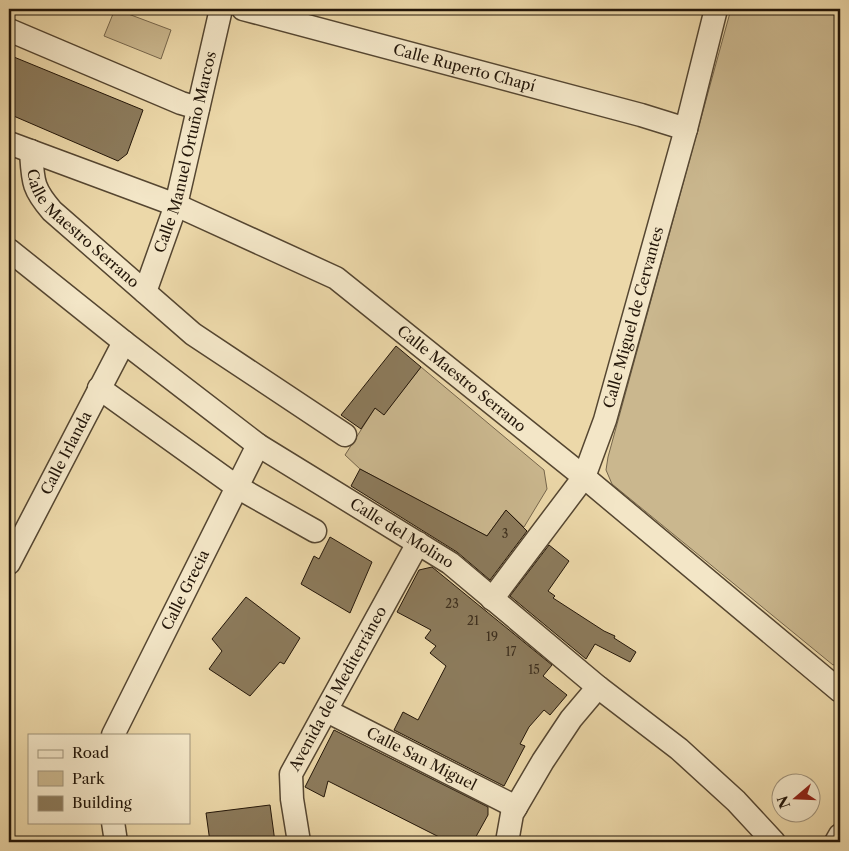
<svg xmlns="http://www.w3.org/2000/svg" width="849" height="851" font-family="'Libre Caslon Text',serif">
  <rect width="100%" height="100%" fill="#ecd8a9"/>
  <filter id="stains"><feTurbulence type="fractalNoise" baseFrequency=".004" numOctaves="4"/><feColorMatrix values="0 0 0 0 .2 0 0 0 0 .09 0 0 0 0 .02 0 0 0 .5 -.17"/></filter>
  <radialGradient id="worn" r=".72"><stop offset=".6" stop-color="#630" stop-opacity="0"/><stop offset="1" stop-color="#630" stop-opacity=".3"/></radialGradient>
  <path fill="#cab78e" stroke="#76664c" d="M115 9 171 30 161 59 104 36Z
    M731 9H840V663L833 665 612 484 606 470 608 457Z
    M421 367 544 470 547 489 524 527 506 510 487 536 360 469 345 455 375 408 384 414Z"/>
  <path fill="#8c7b5c" stroke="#231609" d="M9 55 143 110 127 154 118 161 9 114Z
    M396 346 421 367 384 415 375 408 361 429 341 415Z
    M360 469 487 536 506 510 527 531 490 580 457 552 351 486Z
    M330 537 372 562 350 613 301 584 314 556 319 559Z
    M549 545 569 561 548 591 555 596 553 598 604 631 615 636 614 638 636 652 630 662 595 644 586 659 510 596Z
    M432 567 552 665 543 676 567 695 550 715 544 710 529 727 520 744 525 746 504 786 394 730 403 712 418 720 446 666 430 653 436 646 425 638 431 630 397 612 419 570Z
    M246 597 300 638 284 664 280 662 250 696 209 669 222 651 212 639Z
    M334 730 488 807V815L473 842H449L328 781 324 797 305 787Z
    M270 805 275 842H210L206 813Z"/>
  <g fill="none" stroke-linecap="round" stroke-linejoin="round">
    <defs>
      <g id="minor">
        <path id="s1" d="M243 9 641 115 686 129"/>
        <path d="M9 30 181 103 198 108"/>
        <path id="s2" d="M9 143 176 205 336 278 584 477 840 691"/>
        <path id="s3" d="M31 151C33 181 32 188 52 211L193 334 345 435"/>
        <path id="s4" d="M9 250 124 342 258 445 450 563 598 687 679 749 736 801 774 842"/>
        <path id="s5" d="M145 292 176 205 221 9"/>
        <path d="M99 388 237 487 315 531"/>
        <path id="s6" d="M9 563 124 342"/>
        <path id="s7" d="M492 599 584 477 605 420 686 129 716 9"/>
        <path id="s8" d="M327 711 516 807"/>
        <path id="s9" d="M113 735 258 445"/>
        <path d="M113 822 116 842"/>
        <path id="s10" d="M299 842 292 799 291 774 418 543"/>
        <path d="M507 842 512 814 543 761 571 719 598 687"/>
        <path d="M836 842 840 835"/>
      </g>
    </defs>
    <use href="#minor" stroke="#554631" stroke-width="25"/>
    <use href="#minor" stroke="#f3e6c7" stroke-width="22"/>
  </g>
  <g text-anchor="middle" stroke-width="4" stroke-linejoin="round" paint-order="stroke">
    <g font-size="12" fill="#3d2f1e">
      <text x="505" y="538">3</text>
      <text x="452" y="608">23</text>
      <text x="473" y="625">21</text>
      <text x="492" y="641">19</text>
      <text x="511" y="656">17</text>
      <text x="534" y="674">15</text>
    </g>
    <g font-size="15" fill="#231609" stroke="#f3e6c7">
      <text dy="5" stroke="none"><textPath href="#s1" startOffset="229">Calle Ruperto Chapí</textPath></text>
      <text dy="5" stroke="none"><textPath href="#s5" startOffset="146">Calle Manuel Ortuño Marcos</textPath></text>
      <text dy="5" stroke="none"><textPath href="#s3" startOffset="98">Calle Maestro Serrano</textPath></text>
      <text dy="5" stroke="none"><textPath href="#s7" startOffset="320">Calle Miguel de Cervantes</textPath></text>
      <text dy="5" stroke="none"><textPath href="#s2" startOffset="515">Calle Maestro Serrano</textPath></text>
      <text dy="5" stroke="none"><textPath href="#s6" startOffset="124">Calle Irlanda</textPath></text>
      <text dy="5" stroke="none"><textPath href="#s4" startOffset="485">Calle del Molino</textPath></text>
      <text dy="5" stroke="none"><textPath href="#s9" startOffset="162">Calle Grecia</textPath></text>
      <text dy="5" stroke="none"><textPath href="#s10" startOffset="166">Avenida del Mediterráneo</textPath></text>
      <text dy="5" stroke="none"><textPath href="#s8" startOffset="106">Calle San Miguel</textPath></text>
    </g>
  </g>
  <rect width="849" height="851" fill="none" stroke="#ecd8a9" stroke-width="30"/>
  <rect x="10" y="10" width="829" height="831" fill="none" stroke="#231609" stroke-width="2.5"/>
  <rect x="15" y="15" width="819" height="821" fill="none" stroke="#231609"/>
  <rect x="28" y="734" width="162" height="90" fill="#f3e6c7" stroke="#a0937b"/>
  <rect x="38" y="750" width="25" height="8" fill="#f3e6c7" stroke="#a0937b"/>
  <text x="72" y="758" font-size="15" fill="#231609">Road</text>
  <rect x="38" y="771" width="25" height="15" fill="#cab78e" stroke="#a0937b"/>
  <text x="72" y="784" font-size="15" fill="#231609">Park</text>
  <rect x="38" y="796" width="25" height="15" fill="#8c7b5c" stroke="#a0937b"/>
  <text x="72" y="808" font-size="15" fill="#231609">Building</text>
  <g transform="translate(796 798) rotate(251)"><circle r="24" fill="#f3e6c7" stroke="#a0937b"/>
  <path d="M0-4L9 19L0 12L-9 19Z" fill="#8f2418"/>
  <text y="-8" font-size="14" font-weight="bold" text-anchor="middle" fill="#231609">N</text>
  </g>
  <rect width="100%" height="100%" filter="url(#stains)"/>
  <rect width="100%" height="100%" fill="url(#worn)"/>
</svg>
